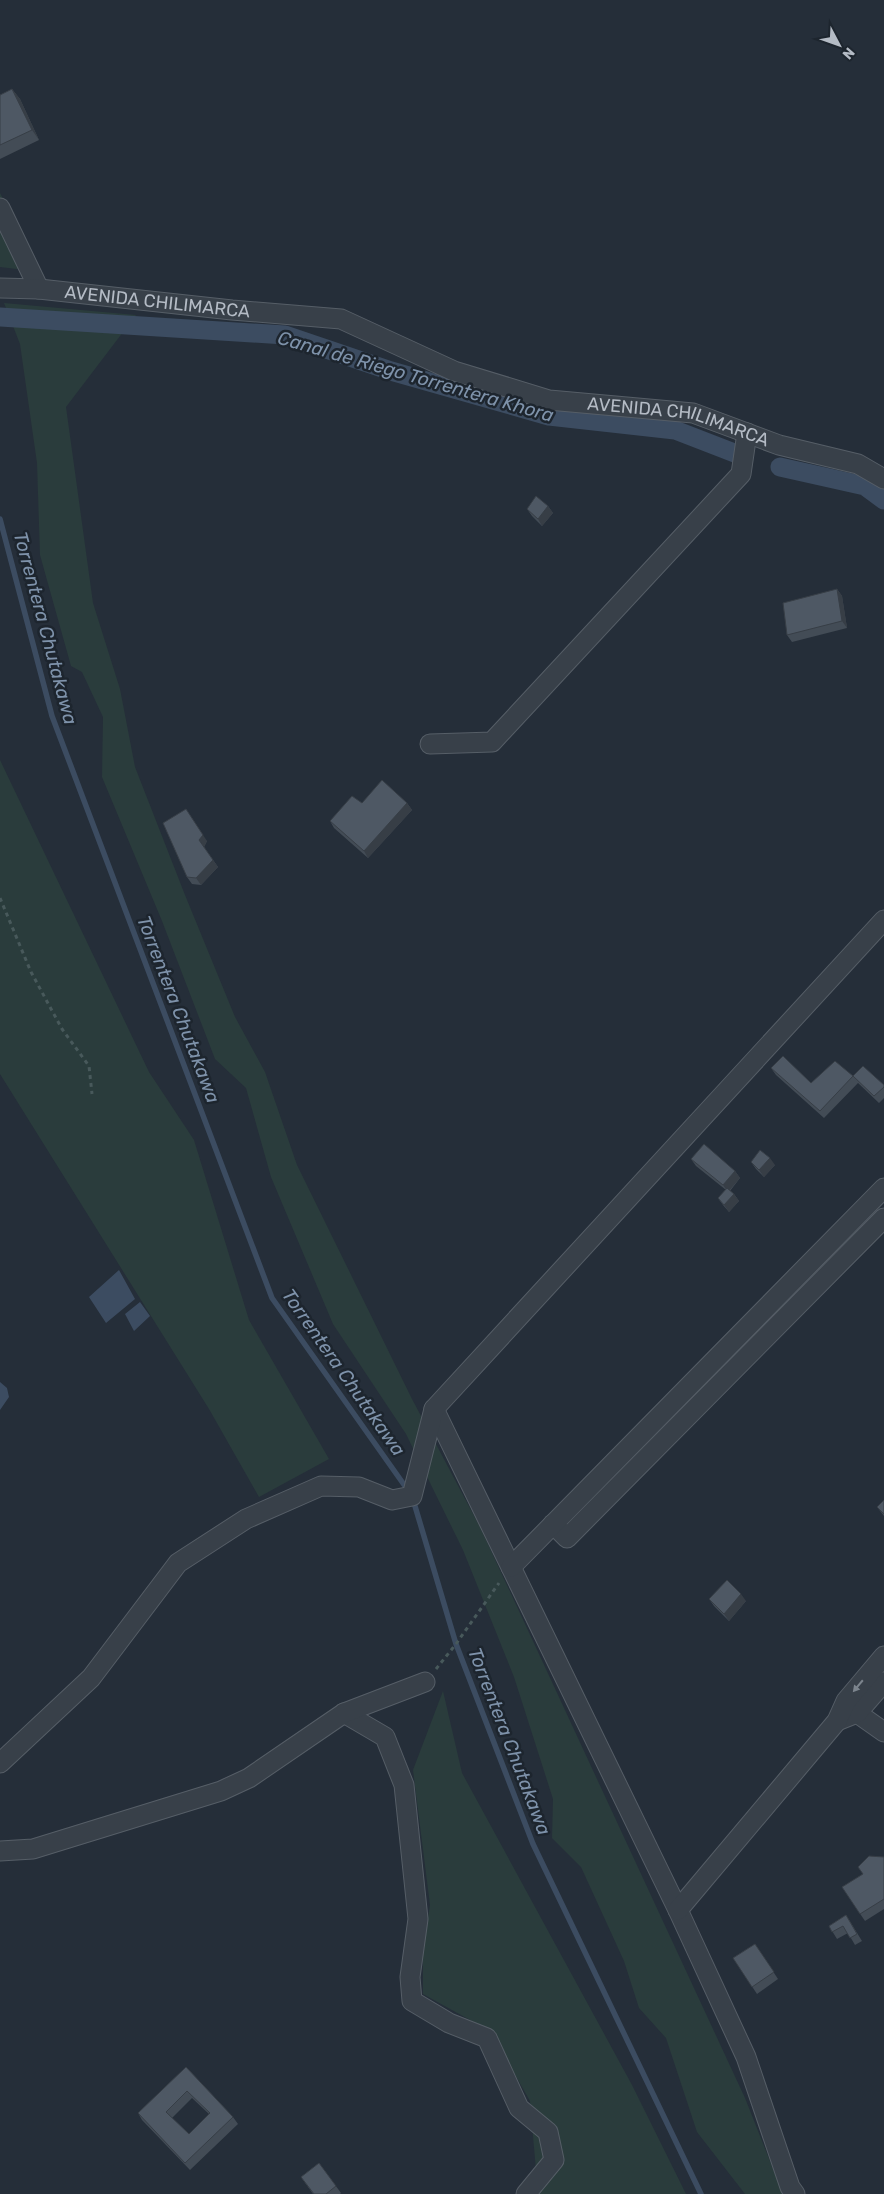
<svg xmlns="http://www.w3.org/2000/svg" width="884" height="2194" font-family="Rubik,sans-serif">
  <rect width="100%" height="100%" fill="#252e39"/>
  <path fill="#2a3c3c" d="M0 193 42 272 0 267Z
    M4 303 136 315 66 407 93 603 120 689 135 767 185 895 235 1017 265 1072 297 1165 412 1399 480 1527 745 2098 783 2194H745L697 2132 666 2038 639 2008 624 1961 581 1867 552 1838 553 1799 514 1677 463 1550 406 1434 333 1324 271 1177 246 1088 215 1059 162 921 102 777 103 717 82 672 71 666 40 555 37 463 20 344Z
    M0 760 149 1072 194 1140 249 1320 329 1459 259 1497 209 1409 0 1074Z
    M443 1691 462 1773 632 2085 686 2194H538L530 2101 490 2031 423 1994V1950L430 1905 413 1770Z"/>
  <path fill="#3c4c61" d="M119 1270 135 1299 106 1323 89 1297Z
    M140 1302 150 1316 134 1331 125 1314Z
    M0 1382 7 1388 9 1397 0 1410Z"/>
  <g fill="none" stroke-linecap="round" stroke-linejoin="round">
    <path stroke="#3c4c61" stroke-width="5.5" d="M0 519 52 716 272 1298 412 1496 456 1644 533 1844 701 2194"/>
    <path stroke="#3c4c61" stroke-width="19" d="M0 317 285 335 391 371 549 416 675 430 737 454
      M780 467 865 486 884 500"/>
    <defs>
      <g id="minor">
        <path d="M0 208 39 289"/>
        <path id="s1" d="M0 288 39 289 232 310 341 319 454 371 549 400 693 413 779 445 858 464 884 479"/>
        <path d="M430 744 492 742 741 474 747 433"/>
        <path d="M434 1409 678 1910 746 2057 790 2187 795 2194"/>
        <path d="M553 1524 567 1538 884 1218"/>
        <path d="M511 1567 884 1188"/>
        <path d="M344 1713 385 1737 404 1785 418 1919 410 1977 412 2001 449 2023 487 2038 519 2108 548 2132 554 2160 526 2194"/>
        <path d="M857 1713 884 1732"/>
        <path d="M837 1721 857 1713 884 1682"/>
        <path d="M0 1763 91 1678 178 1563 246 1519 321 1486 359 1487 392 1500 412 1496 434 1409 884 920"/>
        <path d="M0 1851 33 1849 221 1791 249 1778 344 1713 425 1682"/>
        <path d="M678 1910 837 1721 846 1701 884 1656"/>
      </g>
    </defs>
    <use href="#minor" stroke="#565e67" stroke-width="21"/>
    <path stroke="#48595b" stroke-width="3" stroke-dasharray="4 4" stroke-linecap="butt" d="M0 898 31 972 62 1029 89 1066 92 1094
      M436 1669 456 1644 499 1583"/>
    <use href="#minor" stroke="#384049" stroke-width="19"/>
  </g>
  <path fill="#434c56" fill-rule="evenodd" d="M12 89 20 99 39 140 0 159V95Z
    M548 506 553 513 542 526 532 516 527 509Z
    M837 589 842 596 847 628 792 642 787 635Z
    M362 803H407L412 810 368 858 334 828 330 821Z
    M163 823 207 841 204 847 218 867 201 885 192 884 187 877Z
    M771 1068 811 1083 853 1076 884 1085V1098L879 1103 858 1083 824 1118 776 1075Z
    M691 1159 735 1171 740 1178 730 1191 734 1194 739 1201 729 1212 723 1205 718 1198 726 1190 696 1166Z
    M751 1162 775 1165 764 1177 756 1169Z
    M884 1500V1516L877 1507Z
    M709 1599 746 1601 729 1621 714 1606Z
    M884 1857V1909L865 1921 842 1887 863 1874Z
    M846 1915 862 1941 855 1945 848 1933 837 1939 829 1926Z
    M755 1944 778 1979 757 1994 733 1958Z
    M186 2067 233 2117 238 2124 190 2170 142 2120 138 2113ZM192 2098 209 2114 189 2134 172 2118Z
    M319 2163 341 2193 340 2194H313L301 2177Z"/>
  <path fill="#373e46" d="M12 89 20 99 39 140 32 130Z
    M548 506 553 513 542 526 538 519Z
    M837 589 842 596 847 628 842 621Z
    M407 803 412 810 368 858 364 851Z
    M186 809 207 841 204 847 199 840Z
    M213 860 218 867 201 885 196 878Z
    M770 1158 775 1165 764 1177 759 1170Z
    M735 1171 740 1178 728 1192 723 1185Z
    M734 1194 739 1201 729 1212 724 1205Z
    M741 1594 746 1601 729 1621 724 1614Z"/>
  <path fill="#4e5864" stroke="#373e46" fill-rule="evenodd" d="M12 89 32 130 0 145V95Z
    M536 496 548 506 538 519 527 509Z
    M837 589 842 621 787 635 783 603Z
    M382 780 407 803 364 851 330 821 352 796 362 803Z
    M186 809 203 835 199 840 213 860 196 878 187 877 163 823Z
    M783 1056 811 1083 835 1061 853 1076 820 1111 771 1068Z
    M863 1066 884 1085V1087L874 1096 853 1076Z
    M704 1144 735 1171 723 1185 691 1159Z
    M760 1150 770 1158 759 1170 751 1162Z
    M727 1188 734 1194 724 1205 718 1198Z
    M884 1500V1514L877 1507Z
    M727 1580 741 1594 724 1614 709 1599Z
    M869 1856 884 1857V1899L860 1914 842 1887 863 1874 858 1867Z
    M846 1915 857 1934 850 1938 843 1926 832 1932 829 1926Z
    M755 1944 774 1972 752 1987 733 1958Z
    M186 2067 233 2117 185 2163 138 2113ZM187 2091 210 2113 189 2134 166 2112Z
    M319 2163 336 2186 326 2194H314L301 2177Z"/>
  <defs><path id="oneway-solid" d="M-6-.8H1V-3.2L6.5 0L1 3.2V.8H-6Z" transform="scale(1.25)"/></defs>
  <use fill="#7c848d" href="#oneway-solid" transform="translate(858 1686) rotate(130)"/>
  <g text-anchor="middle" stroke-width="5" stroke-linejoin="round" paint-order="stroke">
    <g font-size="18" fill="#b4bbc5" stroke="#1d252e">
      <text dy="6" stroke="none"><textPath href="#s1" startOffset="158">AVENIDA CHILIMARCA</textPath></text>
      <text dy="6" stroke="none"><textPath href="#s1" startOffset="698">AVENIDA CHILIMARCA</textPath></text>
    </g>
    <g font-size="19" font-style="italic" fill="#7e92aa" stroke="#1d252e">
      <text transform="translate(416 376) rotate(16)" y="7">Canal de Riego Torrentera Khora</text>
      <text transform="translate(46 628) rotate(75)" y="7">Torrentera Chutakawa</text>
      <text transform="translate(179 1009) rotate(69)" y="7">Torrentera Chutakawa</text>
      <text transform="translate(344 1372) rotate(55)" y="7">Torrentera Chutakawa</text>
      <text transform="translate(510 1741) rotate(69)" y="7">Torrentera Chutakawa</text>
    </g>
  </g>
  <g transform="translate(839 45) rotate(131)" stroke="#1d252e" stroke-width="4" paint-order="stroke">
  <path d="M0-4L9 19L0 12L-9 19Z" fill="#b4bbc5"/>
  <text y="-8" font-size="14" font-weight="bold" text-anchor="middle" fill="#b4bbc5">N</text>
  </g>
</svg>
